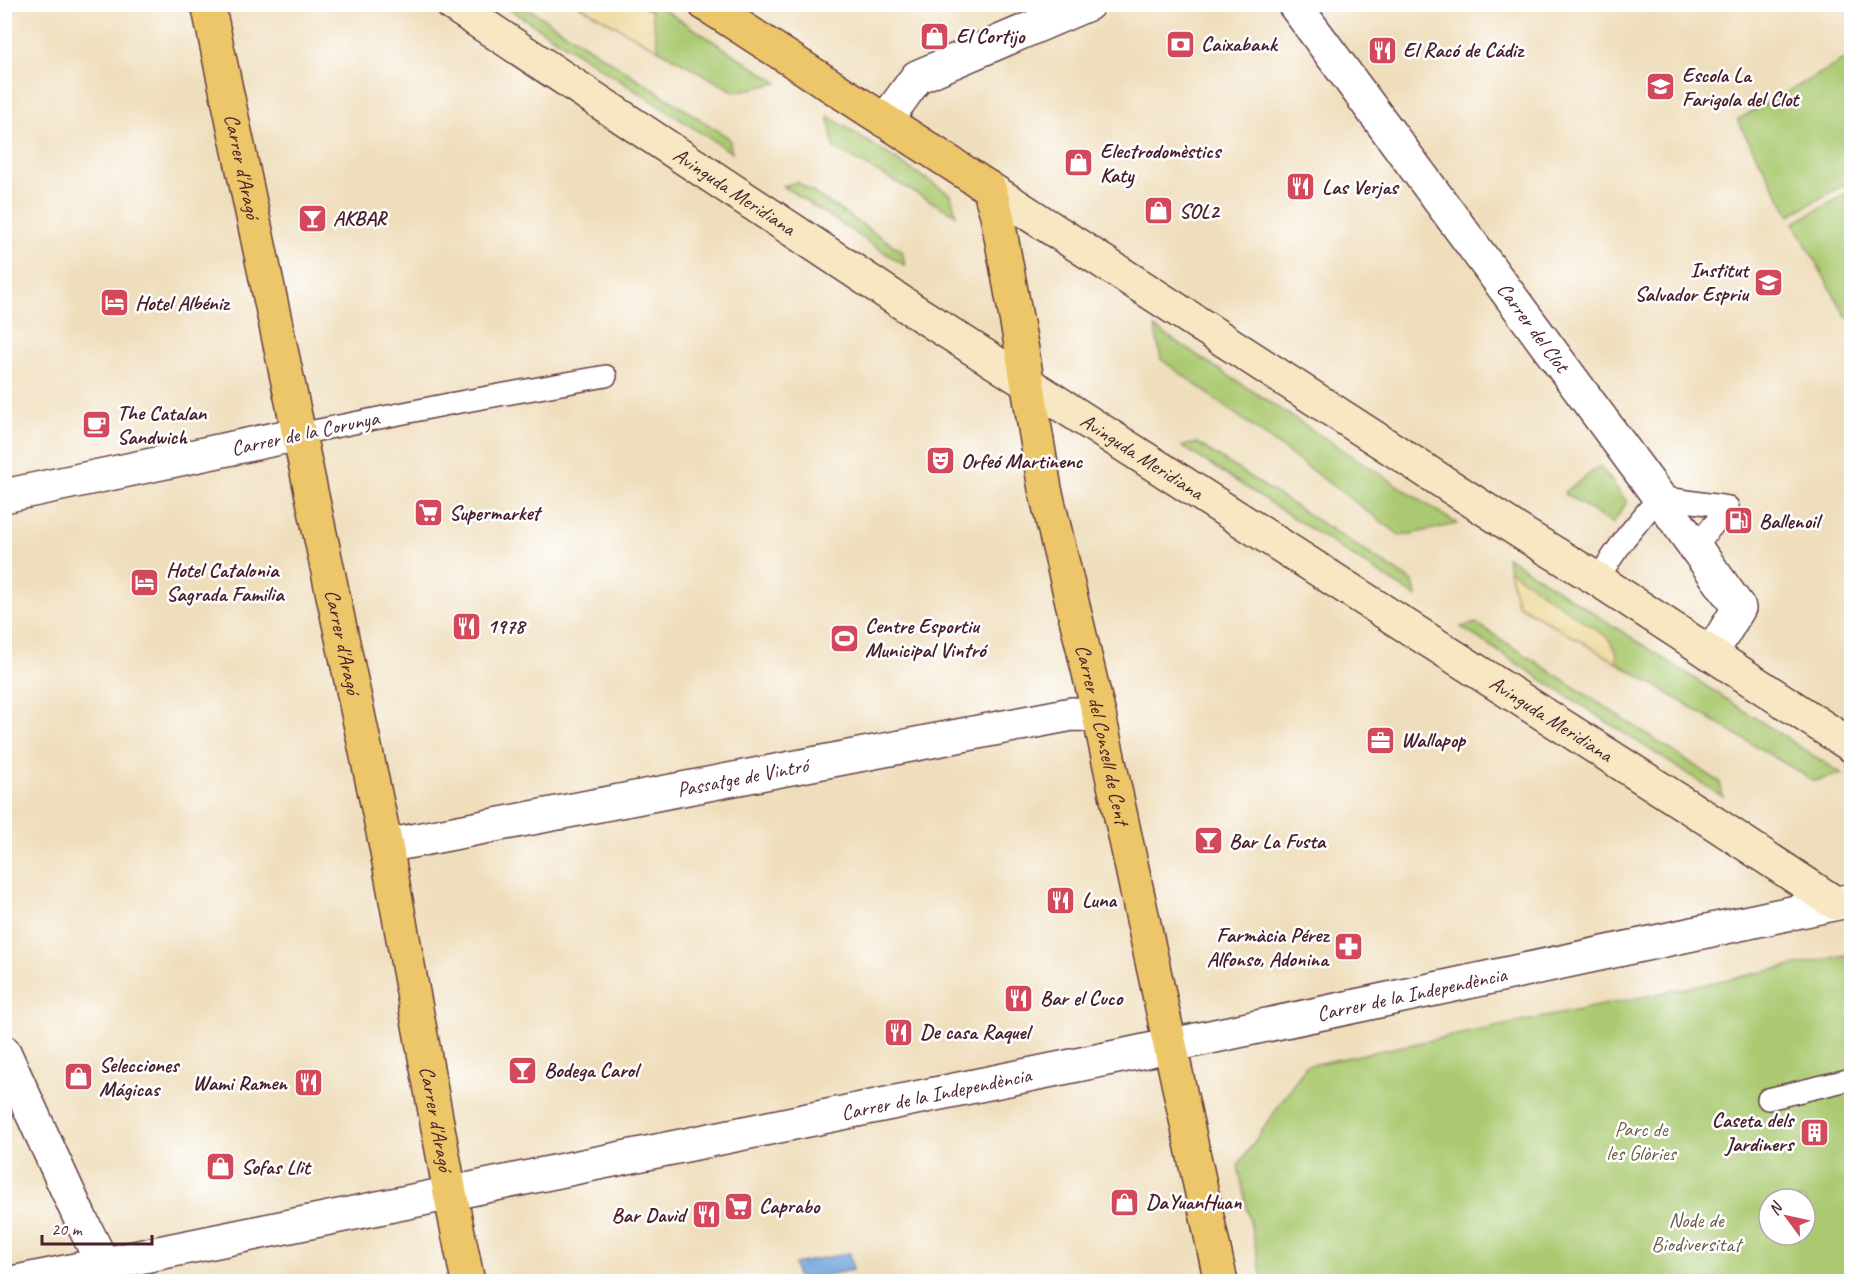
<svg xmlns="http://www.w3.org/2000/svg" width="1856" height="1286" font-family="Caveat,sans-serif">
  <rect width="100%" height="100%" fill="#fff"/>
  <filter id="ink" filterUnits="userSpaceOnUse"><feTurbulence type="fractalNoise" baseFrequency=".0167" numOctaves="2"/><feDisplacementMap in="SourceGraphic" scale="12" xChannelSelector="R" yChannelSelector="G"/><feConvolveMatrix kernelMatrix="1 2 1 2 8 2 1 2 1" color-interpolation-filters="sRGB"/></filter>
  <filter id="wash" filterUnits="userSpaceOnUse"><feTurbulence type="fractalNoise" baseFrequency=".008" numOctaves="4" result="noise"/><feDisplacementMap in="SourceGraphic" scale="24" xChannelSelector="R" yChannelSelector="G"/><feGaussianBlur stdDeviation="1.35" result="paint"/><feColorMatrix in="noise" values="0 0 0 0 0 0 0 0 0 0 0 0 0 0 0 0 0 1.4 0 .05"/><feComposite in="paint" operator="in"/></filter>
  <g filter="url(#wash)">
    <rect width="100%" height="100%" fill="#efdebc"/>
    <path fill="#aac970" stroke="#7a744e" stroke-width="1.5" fill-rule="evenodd" d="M503 5H523L729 138 732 153Z
      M641 5H657L778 83 735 92 659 50 651 11Z
      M1851 56V181L1790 215 1737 120Z
      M828 116 951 195 956 215 834 148Z
      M797 182 902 251 905 266 783 186Z
      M1851 191 1852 315 1847 318 1794 223Z
      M1155 328 1457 524 1401 536 1161 359Z
      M1197 443 1413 582 1416 597 1182 446Z
      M1600 466 1627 502 1612 524 1564 493Z
      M1507 557 1842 774 1814 781 1616 662 1617 653 1608 638 1509 570Z
      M1476 623 1720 782 1723 797 1461 627Z
      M1851 954V1281H1263L1238 1166 1306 1066ZM1769 1199H1805V1235H1769Z"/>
    <path fill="#eeda9e" stroke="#9c7c64" stroke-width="1.5" d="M578 5H641L651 11 659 50Z
      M1509 570 1608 638 1617 653 1616 662 1517 604Z"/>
    <path fill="#6da1d9" stroke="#5c6082" stroke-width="1.5" d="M850 1253 853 1270 798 1281 794 1264Z"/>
  </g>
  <g filter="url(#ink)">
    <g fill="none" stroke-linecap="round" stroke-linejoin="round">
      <defs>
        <path id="lane" d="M299 434 449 404 606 376
          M1597 579 1626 537 1659 497 1728 507 1696 546
          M1768 1099 1852 1079"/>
        <g id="street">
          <path id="s1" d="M1294 4 1659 497 1739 608 1711 654"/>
          <path d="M885 121 917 77 1088 4"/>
          <path d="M4 496 299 434"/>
          <path id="s2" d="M386 846 1072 714 1099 715"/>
          <path d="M4 1052 80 1218 112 1282"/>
          <path id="s3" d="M17 1282 1126 1055 1852 900"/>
        </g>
        <g id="secondary">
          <path id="s4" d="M452 4 910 308 1714 823 1835 903"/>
          <path d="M989 188 1525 535 1597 579 1852 746"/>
        </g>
        <g id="primary">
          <path id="s5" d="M208 4 386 846 450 1193 468 1282"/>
          <path id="s6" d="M705 4 989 188 997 215 1022 350 1045 489 1099 715 1221 1282"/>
        </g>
      </defs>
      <use href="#lane" stroke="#633c41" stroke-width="24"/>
      <use href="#street" stroke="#633c41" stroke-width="36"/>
      <use href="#secondary" stroke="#633c41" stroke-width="36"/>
      <use href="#primary" stroke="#633c41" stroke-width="36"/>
      <use href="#lane" stroke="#fff" stroke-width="21"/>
      <use href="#street" stroke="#fff" stroke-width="33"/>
      <use href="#secondary" stroke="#f7e8c3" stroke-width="33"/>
      <use href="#primary" stroke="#ecc669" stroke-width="33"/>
    </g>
  </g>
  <defs>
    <symbol id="shop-square" viewBox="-11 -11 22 22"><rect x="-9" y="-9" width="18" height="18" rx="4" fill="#d1495b" stroke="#fff"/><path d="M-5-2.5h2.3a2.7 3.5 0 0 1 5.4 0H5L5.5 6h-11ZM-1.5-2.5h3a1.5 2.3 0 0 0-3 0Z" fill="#fff"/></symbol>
    <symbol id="bank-square" viewBox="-11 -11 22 22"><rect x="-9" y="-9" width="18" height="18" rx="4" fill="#d1495b" stroke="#fff"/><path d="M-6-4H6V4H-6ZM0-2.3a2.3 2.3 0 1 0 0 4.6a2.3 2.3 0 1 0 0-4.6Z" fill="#fff"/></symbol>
    <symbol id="restaurant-square" viewBox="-11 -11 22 22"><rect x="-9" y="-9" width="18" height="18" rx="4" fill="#d1495b" stroke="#fff"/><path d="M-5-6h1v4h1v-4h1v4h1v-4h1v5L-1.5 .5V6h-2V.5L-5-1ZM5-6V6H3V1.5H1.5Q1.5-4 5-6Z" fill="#fff"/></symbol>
    <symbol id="school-square" viewBox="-11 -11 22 22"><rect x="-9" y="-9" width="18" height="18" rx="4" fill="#d1495b" stroke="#fff"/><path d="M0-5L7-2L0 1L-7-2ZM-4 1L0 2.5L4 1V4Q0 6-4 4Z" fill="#fff"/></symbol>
    <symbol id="bar-square" viewBox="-11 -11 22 22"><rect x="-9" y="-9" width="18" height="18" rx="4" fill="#d1495b" stroke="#fff"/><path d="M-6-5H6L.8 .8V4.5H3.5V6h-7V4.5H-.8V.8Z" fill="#fff"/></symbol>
    <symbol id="hotel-square" viewBox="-11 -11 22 22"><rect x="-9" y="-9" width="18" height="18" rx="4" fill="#d1495b" stroke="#fff"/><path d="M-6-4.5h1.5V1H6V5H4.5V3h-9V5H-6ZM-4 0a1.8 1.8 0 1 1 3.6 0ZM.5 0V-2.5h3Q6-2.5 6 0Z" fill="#fff"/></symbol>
    <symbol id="cafe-square" viewBox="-11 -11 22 22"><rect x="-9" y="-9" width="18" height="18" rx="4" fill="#d1495b" stroke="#fff"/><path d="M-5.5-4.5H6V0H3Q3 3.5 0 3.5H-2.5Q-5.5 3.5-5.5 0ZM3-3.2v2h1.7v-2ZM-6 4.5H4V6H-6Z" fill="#fff"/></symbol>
    <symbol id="theatre-square" viewBox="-11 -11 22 22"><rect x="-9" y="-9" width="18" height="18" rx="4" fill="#d1495b" stroke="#fff"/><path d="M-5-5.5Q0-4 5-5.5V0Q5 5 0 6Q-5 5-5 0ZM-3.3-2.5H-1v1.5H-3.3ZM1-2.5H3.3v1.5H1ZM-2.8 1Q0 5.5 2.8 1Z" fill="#fff"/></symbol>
    <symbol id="supermarket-square" viewBox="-11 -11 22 22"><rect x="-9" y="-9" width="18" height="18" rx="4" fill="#d1495b" stroke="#fff"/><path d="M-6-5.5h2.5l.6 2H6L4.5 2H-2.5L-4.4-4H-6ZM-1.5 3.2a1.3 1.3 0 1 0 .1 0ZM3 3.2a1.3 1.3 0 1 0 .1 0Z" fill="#fff"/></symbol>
    <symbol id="fuel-square" viewBox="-11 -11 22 22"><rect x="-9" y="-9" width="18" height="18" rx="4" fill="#d1495b" stroke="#fff"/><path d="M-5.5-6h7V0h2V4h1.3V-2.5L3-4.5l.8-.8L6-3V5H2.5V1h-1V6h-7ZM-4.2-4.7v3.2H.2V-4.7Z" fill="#fff"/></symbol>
    <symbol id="stadium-square" viewBox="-11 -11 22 22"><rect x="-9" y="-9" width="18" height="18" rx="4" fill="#d1495b" stroke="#fff"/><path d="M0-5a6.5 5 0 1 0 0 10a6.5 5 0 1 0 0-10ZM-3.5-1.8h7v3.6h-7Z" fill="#fff"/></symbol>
    <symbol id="office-square" viewBox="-11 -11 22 22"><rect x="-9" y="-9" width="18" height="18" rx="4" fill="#d1495b" stroke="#fff"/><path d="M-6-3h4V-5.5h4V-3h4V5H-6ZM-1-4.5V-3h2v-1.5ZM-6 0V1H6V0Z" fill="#fff"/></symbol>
    <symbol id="pharmacy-square" viewBox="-11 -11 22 22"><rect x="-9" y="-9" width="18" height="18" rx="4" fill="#d1495b" stroke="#fff"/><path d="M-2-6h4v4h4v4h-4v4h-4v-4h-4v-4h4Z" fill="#fff"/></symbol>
    <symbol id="building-square" viewBox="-11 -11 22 22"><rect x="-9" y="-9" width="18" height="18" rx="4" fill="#d1495b" stroke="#fff"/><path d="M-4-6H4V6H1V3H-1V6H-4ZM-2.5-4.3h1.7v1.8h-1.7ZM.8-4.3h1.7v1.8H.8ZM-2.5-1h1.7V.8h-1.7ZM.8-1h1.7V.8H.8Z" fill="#fff"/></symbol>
  </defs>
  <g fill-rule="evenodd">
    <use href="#shop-square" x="918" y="20" width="33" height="33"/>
    <use href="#bank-square" x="1164" y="28" width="33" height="33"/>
    <use href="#restaurant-square" x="1366" y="34" width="33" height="33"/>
    <use href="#school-square" x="1644" y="70" width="33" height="33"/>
    <use href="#shop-square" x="1062" y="146" width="33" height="33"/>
    <use href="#restaurant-square" x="1284" y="170" width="33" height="33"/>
    <use href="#shop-square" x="1142" y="194" width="33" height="33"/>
    <use href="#bar-square" x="296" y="202" width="33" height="33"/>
    <use href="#school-square" x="1752" y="266" width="33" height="33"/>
    <use href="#hotel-square" x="98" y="286" width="33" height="33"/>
    <use href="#cafe-square" x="80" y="408" width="33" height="33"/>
    <use href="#theatre-square" x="924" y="444" width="33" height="33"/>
    <use href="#supermarket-square" x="412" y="496" width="33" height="33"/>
    <use href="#fuel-square" x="1722" y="504" width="33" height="33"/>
    <use href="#hotel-square" x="128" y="566" width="33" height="33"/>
    <use href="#restaurant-square" x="450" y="610" width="33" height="33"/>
    <use href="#stadium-square" x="828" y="622" width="33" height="33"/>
    <use href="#office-square" x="1364" y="724" width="33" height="33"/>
    <use href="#bar-square" x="1192" y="824" width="33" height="33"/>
    <use href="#restaurant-square" x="1044" y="884" width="33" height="33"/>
    <use href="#pharmacy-square" x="1332" y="930" width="33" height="33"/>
    <use href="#restaurant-square" x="1002" y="982" width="33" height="33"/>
    <use href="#restaurant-square" x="882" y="1016" width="33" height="33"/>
    <use href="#bar-square" x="506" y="1054" width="33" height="33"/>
    <use href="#shop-square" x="62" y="1060" width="33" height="33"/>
    <use href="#restaurant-square" x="292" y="1066" width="33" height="33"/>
    <use href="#building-square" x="1798" y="1116" width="33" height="33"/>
    <use href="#shop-square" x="204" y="1150" width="33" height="33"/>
    <use href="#shop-square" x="1108" y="1186" width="33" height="33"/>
    <use href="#supermarket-square" x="722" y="1190" width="33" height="33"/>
    <use href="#restaurant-square" x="690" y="1198" width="33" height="33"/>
  </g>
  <g text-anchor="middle" stroke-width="5" stroke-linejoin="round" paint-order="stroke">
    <g font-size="21" font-weight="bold" fill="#4a1f2b" stroke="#fff" text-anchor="start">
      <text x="956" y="43">El Cortijo</text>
      <text x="1201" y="51">Caixabank</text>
      <text x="1403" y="57">El Racó de Cádiz</text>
      <text x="1682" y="82">Escola La<tspan x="1682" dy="24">Farigola del Clot</tspan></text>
      <text x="1100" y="158">Electrodomèstics<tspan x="1100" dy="24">Katy</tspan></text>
      <text x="1322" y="194">Las Verjas</text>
      <text x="1179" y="218">SOL2</text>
      <text x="333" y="225">AKBAR</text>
      <text x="1748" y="277" text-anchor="end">Institut<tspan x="1748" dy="24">Salvador Espriu</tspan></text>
      <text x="135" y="310">Hotel Albéniz</text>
      <text x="117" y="420">The Catalan<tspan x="117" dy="24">Sandwich</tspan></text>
      <text x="961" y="468">Orfeó Martinenc</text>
      <text x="449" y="520">Supermarket</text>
      <text x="1759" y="528">Ballenoil</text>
      <text x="166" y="577">Hotel Catalonia<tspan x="166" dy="24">Sagrada Familia</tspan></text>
      <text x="487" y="633">1978</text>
      <text x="865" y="633">Centre Esportiu<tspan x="865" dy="24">Municipal Vintró</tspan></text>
      <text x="1401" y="747">Wallapop</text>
      <text x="1229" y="848">Bar La Fusta</text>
      <text x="1082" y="907">Luna</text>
      <text x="1328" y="942" text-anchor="end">Farmàcia Pérez<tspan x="1328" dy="24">Alfonso, Adonina</tspan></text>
      <text x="1040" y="1005">Bar el Cuco</text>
      <text x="920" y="1039">De casa Raquel</text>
      <text x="99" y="1072">Selecciones<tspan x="99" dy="24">Mágicas</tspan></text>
      <text x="544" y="1077">Bodega Carol</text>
      <text x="287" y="1090" text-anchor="end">Wami Ramen</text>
      <text x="1793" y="1127" text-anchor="end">Caseta dels<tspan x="1793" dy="24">Jardiners</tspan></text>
      <text x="241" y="1174">Sofas Llit</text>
      <text x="1146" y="1209">DaYuanHuan</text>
      <text x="759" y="1213">Caprabo</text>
      <text x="685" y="1222" text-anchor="end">Bar David</text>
    </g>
    <g font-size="21" fill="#4a1f2b" stroke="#fff">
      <text dy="7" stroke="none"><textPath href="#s5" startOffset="166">Carrer d'Aragó</textPath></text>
      <text dy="7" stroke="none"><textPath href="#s4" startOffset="339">Avinguda Meridiana</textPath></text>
      <text dy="7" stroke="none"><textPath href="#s1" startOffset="402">Carrer del Clot</textPath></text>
      <text transform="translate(305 433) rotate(-12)" y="7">Carrer de la Corunya</text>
      <text dy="7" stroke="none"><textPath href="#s4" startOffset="825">Avinguda Meridiana</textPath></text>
      <text dy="7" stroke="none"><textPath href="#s5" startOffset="652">Carrer d'Aragó</textPath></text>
      <text dy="7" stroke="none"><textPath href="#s4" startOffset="1311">Avinguda Meridiana</textPath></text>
      <text dy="7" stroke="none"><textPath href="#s6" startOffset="897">Carrer del Consell de Cent</textPath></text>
      <text dy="7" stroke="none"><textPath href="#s2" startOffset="363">Passatge de Vintró</textPath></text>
      <text dy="7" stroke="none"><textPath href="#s3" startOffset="1424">Carrer de la Independència</textPath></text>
      <text dy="7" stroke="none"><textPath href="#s3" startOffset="938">Carrer de la Independència</textPath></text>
      <text dy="7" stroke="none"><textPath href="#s5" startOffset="1138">Carrer d'Aragó</textPath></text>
    </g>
    <g font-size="21" fill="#6c5a43" stroke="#fff">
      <text x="1641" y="1136">Parc de<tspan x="1641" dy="24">les Glòries</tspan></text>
      <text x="1696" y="1227">Node de<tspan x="1696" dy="24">Biodiversitat</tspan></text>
    </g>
  </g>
  <rect width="1856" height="1286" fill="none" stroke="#fff" stroke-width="24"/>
  <g transform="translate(1787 1217) rotate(303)"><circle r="28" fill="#ffffff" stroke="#b7a5aa" stroke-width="1.5"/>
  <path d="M0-4.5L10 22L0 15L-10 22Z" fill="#d1495b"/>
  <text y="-9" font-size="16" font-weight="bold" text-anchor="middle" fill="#4a1f2b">N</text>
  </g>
  <path d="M42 1235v9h110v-9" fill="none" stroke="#4a1f2b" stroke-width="3"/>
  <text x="51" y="1235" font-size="18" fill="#4a1f2b" stroke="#ffffff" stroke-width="4.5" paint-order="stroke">20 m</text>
</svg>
